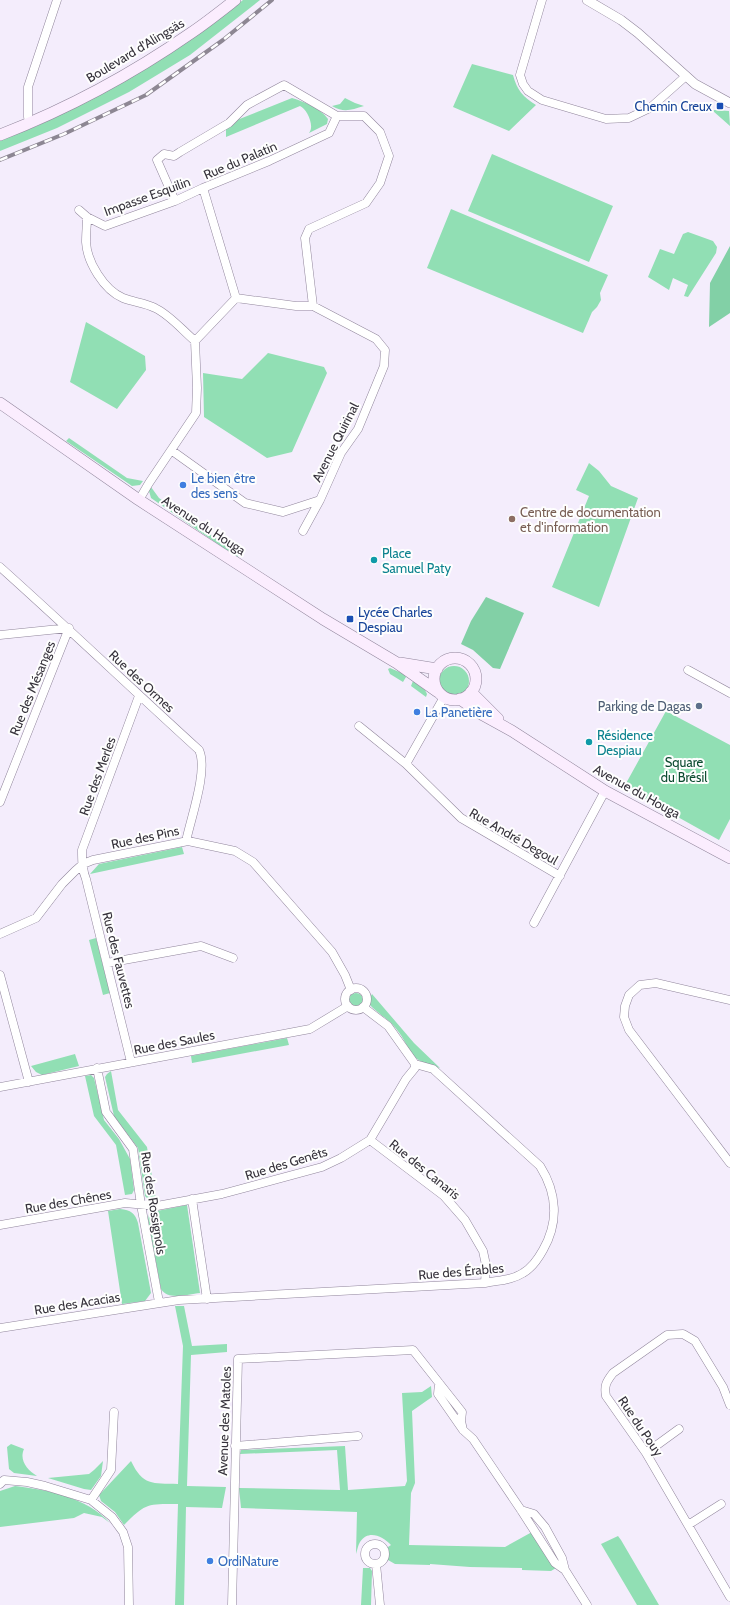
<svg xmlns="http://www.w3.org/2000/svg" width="730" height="1605" font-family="Cabin,sans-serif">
  <rect width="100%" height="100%" fill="#f4edfc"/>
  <path fill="#91dfb4" d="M243 0H260L190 55 129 92 57 128 0 151V140L37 126 100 94 202 32Z
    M472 64 513 75C517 90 523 97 536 105L509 131 453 107Z
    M292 98C305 102 320 108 328 119L327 124 309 133C315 126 307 109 300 106L226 137V128L237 120Z
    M345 98 355 103 364 106C351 110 344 113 332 106L340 104Z
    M714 110 729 111 730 126 713 111Z
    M492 154 613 206 589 262 468 211Z
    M451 209 608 275 600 293 601 300 597 307 592 312 583 333 427 268Z
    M688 232 713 241 717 247 716 253 688 297 684 296 688 285 673 278 669 290 648 277 660 249 674 254 683 234Z
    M86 322 145 356 146 370 117 409 70 382Z
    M268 353 324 367 327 373 292 452 267 458 204 417 203 373 242 379Z
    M69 438 127 478 143 481 140 485 132 486 66 441Z
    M589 463 599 471 611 486 638 498 599 607 552 587 589 496 576 490Z
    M151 487 159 498 237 553 238 558 151 498 149 491Z
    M439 681a15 15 0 1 1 30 0a15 15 0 1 1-30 0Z
    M390 668 404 674 406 677 403 682 390 674 388 669Z
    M413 681 425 690 427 694 426 697 411 686Z
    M666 711 730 745V819L719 840 624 787Z
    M182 847 184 854 90 874 99 864Z
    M96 938 110 993 103 995 89 940Z
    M349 1000a7 7 0 1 1 14 0a7 7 0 1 1-14 0Z
    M372 994 414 1043 440 1068C402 1059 414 1047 392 1024 386 1018 374 1010 369 1004V999Z
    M287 1038 289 1045 192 1063 191 1056Z
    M75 1054 79 1066 42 1075 36 1072 31 1066Z
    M111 1071 118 1110 147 1147 156 1200H149L145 1196 138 1148 114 1116 105 1077 107 1074Z
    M91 1075 94 1078 104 1120 119 1139 130 1159 134 1190 132 1194 125 1195 116 1145 94 1116 85 1076Z
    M187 1205 200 1293C188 1294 168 1301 161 1289L148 1220 149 1214 152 1212Z
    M120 1209C131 1210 135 1213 138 1223L151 1293 145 1301 122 1304 108 1211Z
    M175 1306H184L192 1346 227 1344V1352L191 1355 187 1486 226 1487 222 1508 186 1507 184 1605H175L178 1504C147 1504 146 1503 124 1525L115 1512 101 1501 99 1495 131 1461C143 1486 152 1483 178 1484L183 1346Z
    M431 1386 432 1397 412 1411 415 1483 411 1493 409 1545 505 1547 532 1532 556 1568 551 1571 522 1570V1568L470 1567 430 1564V1565L395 1564 388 1560V1547L391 1545C383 1537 369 1529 360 1542 358 1545 357 1551 356 1554L357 1512 241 1508 239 1488 340 1490 337 1450 240 1454 241 1450 345 1446 348 1490 405 1486 407 1481 402 1393 422 1392Z
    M11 1444 24 1449C19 1460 27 1470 37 1476L14 1473 9 1469 7 1447Z
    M103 1461 101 1476 91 1490 84 1489 48 1478 89 1474 94 1470Z
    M15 1486C48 1490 86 1497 110 1523L102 1517 84 1513 74 1518 0 1527V1491Z
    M618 1536 621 1540 659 1605H637L601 1544Z
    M363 1568H370L372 1571 371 1605H361Z"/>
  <path fill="#82d0a6" d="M730 246V313L709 327 710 283Z
    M486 597 524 613 500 669 493 668 473 650 461 644 471 621Z"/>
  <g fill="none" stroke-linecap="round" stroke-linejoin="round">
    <defs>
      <path id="minor" d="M542 0 520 75 523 84 528 91 542 100 606 119 629 118 650 108 686 76
        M28 117V87L57 0
        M175 201 157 160 164 154 174 156 180 152 229 123 247 105 284 85 337 116H364L380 132 389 156 380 183 366 203 309 229 305 238 313 306
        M79 210 87 217 105 226 175 201 203 188
        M87 217C87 225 86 233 86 242 87 262 104 290 123 298 133 302 146 303 155 308 170 315 182 330 195 341
        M236 298 203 188 269 161 329 133 337 116
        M139 500 149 483 196 413 197 388 195 341 236 298 296 306H313L376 339 385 350 384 366 358 429 341 453 320 500 283 512 245 503 171 450
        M303 531 320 500
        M0 567C67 627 132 689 199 750 208 769 192 815 187 837L188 841
        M0 635 69 628
        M688 670 730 693
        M359 726 406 764 461 818 560 876
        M406 764 444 697
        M0 802 69 628
        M534 923 605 791
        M0 934 36 918 62 884 75 871 83 864 93 860 188 841 235 851 253 862 332 952 345 975 351 990
        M107 963 201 946 233 958
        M0 975 29 1082
        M345 999a11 11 0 1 1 22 0a11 11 0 1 1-22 0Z
        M730 1000 656 983 640 985 629 995 625 1006 624 1017 629 1030 730 1163
        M131 1062 86 879C82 870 82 860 82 850L139 696
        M97 1068 106 1112 133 1149 141 1205 159 1302
        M0 1087 310 1029 348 1006
        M370 1140 444 1196 465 1220 483 1251 486 1265 485 1283
        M192 1199 207 1299
        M0 1225 125 1203 157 1206 222 1194 322 1167 341 1158 370 1140 406 1079 415 1068V1064
        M0 1328 179 1300 485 1283C499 1280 510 1281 523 1273 532 1268 538 1259 543 1250 559 1222 557 1193 540 1166L433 1069 415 1064 388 1026 363 1007
        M439 1383 438 1394 463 1430 473 1439 521 1510 555 1563 565 1570
        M730 1405 723 1387 695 1341 683 1334 667 1335 613 1373C606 1382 604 1386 606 1396L646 1453 730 1597
        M235 1446 358 1436
        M646 1453 679 1429
        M0 1484 4 1480 27 1482 45 1486 91 1500 112 1517 123 1532 128 1547 129 1605
        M91 1500 111 1470 114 1412
        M521 1510 534 1514 545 1527 562 1558 565 1570 587 1605
        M688 1525 721 1504
        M365 1554a10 10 0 1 1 20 0a10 10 0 1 1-20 0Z
        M376 1564 380 1605
        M232 1605 238 1359 413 1350 462 1412 461 1421 463 1430"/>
      <path id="tertiary" d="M587 0 621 20 638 33 695 84 730 103"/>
      <path id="secondary" d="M0 135C67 109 132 74 191 33 206 23 221 11 235 0
        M0 403 139 500 323 619 397 663 438 692
        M434 679a21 21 0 1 1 42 0a21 21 0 1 1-42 0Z
        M400 663 437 669
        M471 692 498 719
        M460 699 483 715 512 731 605 791 730 858"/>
    </defs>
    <use href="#minor" stroke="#91869c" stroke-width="9"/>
    <use href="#tertiary" stroke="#91869c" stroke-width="10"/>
    <use href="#secondary" stroke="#91869c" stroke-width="12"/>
    <use href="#minor" stroke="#fff" stroke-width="8"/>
    <use href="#tertiary" stroke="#fff" stroke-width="9"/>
    <use href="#secondary" stroke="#fbedfe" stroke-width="11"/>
    <defs>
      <path id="rail" d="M0 160 64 134 146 95 223 40 272 0"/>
    </defs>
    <use href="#rail" stroke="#8d8793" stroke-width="4"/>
    <use href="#rail" stroke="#fefefe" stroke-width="2.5" stroke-dasharray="8" stroke-linecap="butt"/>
  </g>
  <g fill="#1a4fb4" stroke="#fefefe" stroke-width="1.5">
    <rect x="716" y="102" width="8" height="8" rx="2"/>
    <rect x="346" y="615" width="8" height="8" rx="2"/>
  </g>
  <g fill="#3f7fe0" stroke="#fefefe" stroke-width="1.5">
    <circle cx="183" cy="485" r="4"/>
    <circle cx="417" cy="712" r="4"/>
    <circle cx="210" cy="1561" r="4"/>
  </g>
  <circle fill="#8d6e63" stroke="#fefefe" stroke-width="1.5" cx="512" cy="519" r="4"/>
  <g fill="#0f9aa8" stroke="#fefefe" stroke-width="1.5">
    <circle cx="374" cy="560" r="4"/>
    <circle cx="589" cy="742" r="4"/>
  </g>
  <circle fill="#5c6f8a" stroke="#fefefe" stroke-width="1.5" cx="699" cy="706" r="4"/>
  <g text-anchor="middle" stroke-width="4" stroke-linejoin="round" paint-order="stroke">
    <g font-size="13" fill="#37333c" stroke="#fefefe">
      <text transform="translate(135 50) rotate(-31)" y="5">Boulevard d'Alingsäs</text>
      <text transform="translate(240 160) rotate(-23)" y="5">Rue du Palatin</text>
      <text transform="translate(147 196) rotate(-20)" y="5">Impasse Esquilin</text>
      <text transform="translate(335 442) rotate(-63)" y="5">Avenue Quirinal</text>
      <text transform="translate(204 525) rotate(33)" y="5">Avenue du Houga</text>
      <text transform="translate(142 681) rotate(43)" y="5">Rue des Ormes</text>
      <text transform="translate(32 688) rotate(-68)" y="5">Rue des Mésanges</text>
      <text transform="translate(97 776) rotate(-70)" y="5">Rue des Merles</text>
      <text transform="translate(637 791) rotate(29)" y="5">Avenue du Houga</text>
      <text transform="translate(514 836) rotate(30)" y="5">Rue André Degoul</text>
      <text transform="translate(145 837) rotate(-12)" y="5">Rue des Pins</text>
      <text transform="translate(119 960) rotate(76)" y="5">Rue des Fauvettes</text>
      <text transform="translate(174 1042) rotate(-11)" y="5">Rue des Saules</text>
      <text transform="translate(286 1163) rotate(-17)" y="5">Rue des Genêts</text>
      <text transform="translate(425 1169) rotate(39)" y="5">Rue des Canaris</text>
      <text transform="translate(68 1201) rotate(-10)" y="5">Rue des Chênes</text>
      <text transform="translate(154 1203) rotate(81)" y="5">Rue des Rossignols</text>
      <text transform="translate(461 1271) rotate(-5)" y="5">Rue des Érables</text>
      <text transform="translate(77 1303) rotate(-9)" y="5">Rue des Acacias</text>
      <text transform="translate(224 1421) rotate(-88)" y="5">Avenue des Matoles</text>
      <text transform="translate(641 1426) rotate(56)" y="5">Rue du Pouy</text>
    </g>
    <g font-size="13" fill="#164399" stroke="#fefefe" text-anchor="end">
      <text x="712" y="111">Chemin Creux</text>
      <text x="358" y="617" text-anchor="start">Lycée Charles<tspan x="358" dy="15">Despiau</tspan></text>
    </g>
    <g font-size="13" fill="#366cbe" stroke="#fefefe" text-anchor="start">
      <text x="191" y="483">Le bien être<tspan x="191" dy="15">des sens</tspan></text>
      <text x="425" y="717">La Panetière</text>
      <text x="218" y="1566">OrdiNature</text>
    </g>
    <g font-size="13" fill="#785e54" stroke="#fefefe" text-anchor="start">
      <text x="520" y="517">Centre de documentation<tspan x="520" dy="15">et d'information</tspan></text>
    </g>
    <g font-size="13" fill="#0d838f" stroke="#fefefe" text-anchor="start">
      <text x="382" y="558">Place<tspan x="382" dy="15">Samuel Paty</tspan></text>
      <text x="597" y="740">Résidence<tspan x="597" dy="15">Despiau</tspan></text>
    </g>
    <g font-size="13" fill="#4e5e75" stroke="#fefefe" text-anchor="end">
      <text x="691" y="711">Parking de Dagas</text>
    </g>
    <g font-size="13" fill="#0c4b30" stroke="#fefefe">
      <text x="684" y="767">Square<tspan x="684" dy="15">du Brésil</tspan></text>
    </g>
  </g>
</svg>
